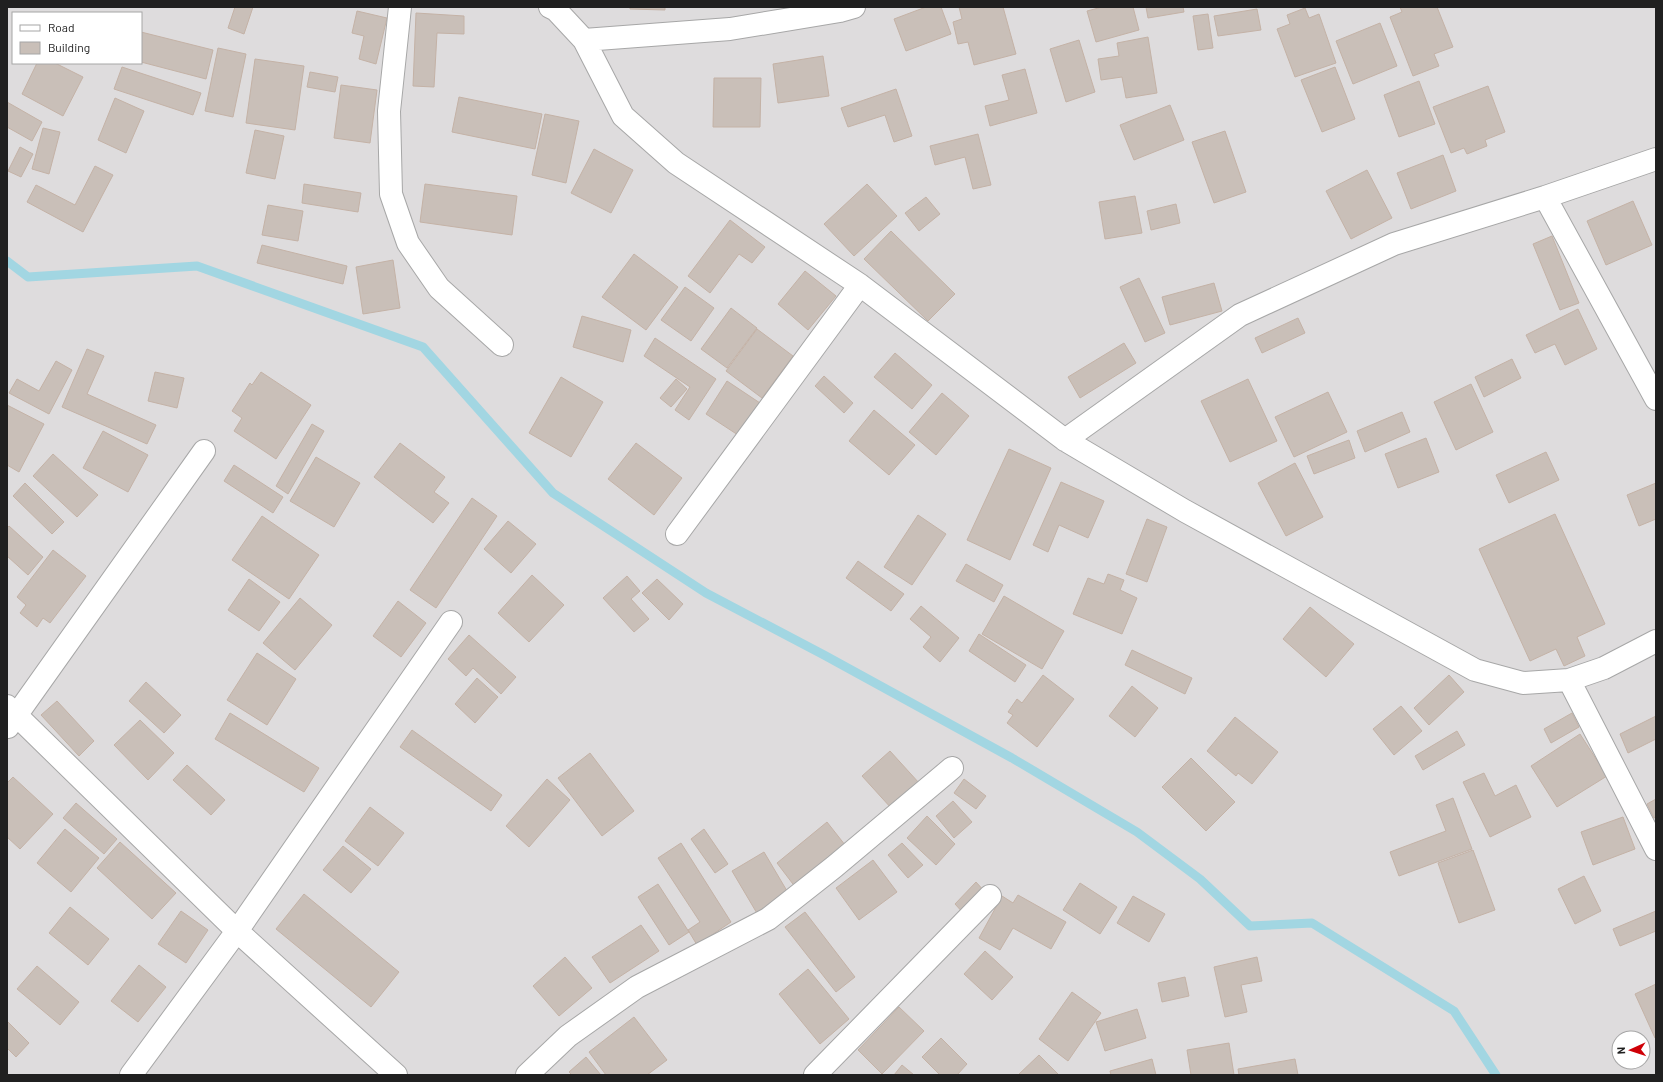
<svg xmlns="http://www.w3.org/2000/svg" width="1663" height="1082" font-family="Barlow,sans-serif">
  <rect width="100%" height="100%" fill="#f1ede5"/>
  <path fill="#dedcdd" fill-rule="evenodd" d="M7 7H1656V1075H7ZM13 13H141V63H13ZM1619 1038H1643V1062H1619Z"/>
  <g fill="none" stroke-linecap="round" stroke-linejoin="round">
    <path stroke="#a2d6e2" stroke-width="9" d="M7 261 28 277 197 266 423 347 553 493 706 593 824 655 1012 758 1137 832 1200 879 1250 926 1312 923 1454 1011 1496 1075"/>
  </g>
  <path fill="#c9bfb8" stroke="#c4b2a6" d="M235 7H253L244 34 228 28Z
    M630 7H665V10L630 9Z
    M926 7H941L951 34 906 51 894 19Z
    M959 7H1003L1016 54 974 65 968 42 958 44 953 22 962 19Z
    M1102 7H1133L1139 30 1096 42 1087 11Z
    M1146 7H1183L1184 12 1148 18Z
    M1400 7H1437L1453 47 1434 54 1439 66 1413 76 1390 17 1402 12Z
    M1305 8 1309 18 1319 14 1336 63 1295 77 1277 29 1290 24 1287 15Z
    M1257 9 1261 30 1218 36 1214 16Z
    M357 11 387 18 376 64 359 59 364 36 352 33Z
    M416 13 464 16V34L437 33 434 87 413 86Z
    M1208 14 1213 48 1198 50 1193 16Z
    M1380 23 1397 66 1353 84 1336 41Z
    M141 32 213 50 206 79 141 62Z
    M1148 37 1157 93 1126 98 1122 77 1101 80 1098 59 1119 56 1117 43Z
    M1079 40 1095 92 1066 102 1050 49Z
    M218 48 246 54 233 117 205 111Z
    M823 56 829 96 778 103 773 64Z
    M255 59 304 66 295 130 246 123Z
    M37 63H55L83 77 63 116 22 94Z
    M122 67 201 93 193 115 114 89Z
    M1335 67 1355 119 1322 132 1301 80Z
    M1025 69 1037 113 990 126 985 106 1009 100 1002 75Z
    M310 72 338 77 335 92 307 87Z
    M714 78H761L760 127H713Z
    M1419 81 1435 124 1399 137 1384 95Z
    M341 85 377 90 370 143 334 138Z
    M1488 86 1505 132 1485 140 1487 146 1467 154 1464 148 1451 153 1433 107Z
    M896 89 912 136 894 142 885 115 848 127 841 108Z
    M459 97 542 114 535 149 452 132Z
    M115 98 144 111 126 153 98 140Z
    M7 102 42 122 32 141 7 127Z
    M1170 105 1184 140 1134 160 1120 125Z
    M545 114 579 121 566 183 532 175Z
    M43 128 60 132 49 174 32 169Z
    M255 130 284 136 275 179 246 173Z
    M1225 131 1246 192 1214 203 1192 142Z
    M978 134 991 185 973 189 965 157 935 165 930 146Z
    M20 147 33 154 21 177 8 171Z
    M594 149 633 170 611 213 571 193Z
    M1443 155 1456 191 1411 209 1397 173Z
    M95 166 113 175 83 232 27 202 36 185 75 205Z
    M1367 170 1392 218 1351 239 1326 191Z
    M304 184 361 193 358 212 302 203Z
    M425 184 517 196 512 235 420 222Z
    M867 184 897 216 854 256 824 224Z
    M1135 196 1142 233 1105 239 1099 202Z
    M926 197 940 214 919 231 905 213Z
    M1633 201 1652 245 1606 265 1587 221Z
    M1176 204 1180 223 1151 230 1147 211Z
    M268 205 303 211 298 241 262 235Z
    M730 220 765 247 752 263 739 254 710 293 688 276Z
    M891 231 955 294 928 321 864 259Z
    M1552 236 1579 303 1560 310 1533 244Z
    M262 245 347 266 343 284 257 263Z
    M634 254 678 287 646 330 602 297Z
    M393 260 400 308 363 314 356 267Z
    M805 271 836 296 808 330 778 304Z
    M1139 278 1165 333 1145 342 1120 287Z
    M1214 283 1222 311 1170 325 1162 297Z
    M685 287 714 308 691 341 661 320Z
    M731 308 757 328 727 368 701 349Z
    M1578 309 1597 349 1565 365 1555 344 1535 353 1526 335Z
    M582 316 631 330 623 362 573 347Z
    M1298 318 1305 333 1262 353 1255 338Z
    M757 329 793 356 762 398 726 371Z
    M655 338 716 379 689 420 675 410 690 387 644 356Z
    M1124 343 1136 363 1080 398 1068 377Z
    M87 349 104 356 87 394 156 425 147 444 62 407Z
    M895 353 932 385 912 409 874 377Z
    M1512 359 1521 378 1484 397 1475 377Z
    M56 361 72 370 49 414 9 393 17 379 39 391Z
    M155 372 184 378 177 408 148 401Z
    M261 372 311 405 276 459 234 431 242 418 232 411 250 383 252 385Z
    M824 376 853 403 844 413 815 386Z
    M561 377 603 402 571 457 529 433Z
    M676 379 687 389 671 407 660 398Z
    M1248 379 1277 441 1230 462 1201 401Z
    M727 381 760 403 738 435 706 414Z
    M1471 384 1493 432 1456 450 1434 402Z
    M1328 392 1347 432 1294 457 1275 417Z
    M942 393 969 416 936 455 909 432Z
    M7 405 44 424 19 472 7 465Z
    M874 410 915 445 889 475 849 441Z
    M1402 412 1410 432 1365 452 1357 431Z
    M312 424 324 431 288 494 276 486Z
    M103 431 148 455 128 492 83 468Z
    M1426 438 1439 472 1398 488 1385 454Z
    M1349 440 1355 458 1314 474 1307 456Z
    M400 443 445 477 434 492 449 503 433 523 374 477Z
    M636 443 682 478 654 515 608 479Z
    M1009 449 1051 468 1010 560 967 540Z
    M1546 452 1559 480 1509 503 1496 475Z
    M53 454 98 495 77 517 33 476Z
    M316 457 360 483 334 527 290 501Z
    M1295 463 1323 517 1286 536 1258 483Z
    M234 465 283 497 273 513 224 481Z
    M1061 482 1104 501 1088 538 1059 525 1048 552 1033 545Z
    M25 483 64 522 52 534 13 496Z
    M1656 483V519L1639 526 1627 495Z
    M472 498 497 516 436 608 410 590Z
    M1555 514 1605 624 1577 637 1585 656 1564 666 1556 649 1530 661 1479 549Z
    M918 515 946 534 912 585 884 567Z
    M262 516 319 555 289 599 232 560Z
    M1147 519 1167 527 1147 582 1126 574Z
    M508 521 536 544 511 573 484 549Z
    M9 526 43 557 28 575 7 556V528Z
    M53 550 86 576 50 623 43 618 37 627 20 613 26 605 17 597Z
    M858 561 904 594 891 611 846 578Z
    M966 564 1003 585 994 602 956 581Z
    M1108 574 1124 580 1120 590 1137 598 1122 634 1073 614 1088 578 1104 584Z
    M532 575 564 605 529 642 498 613Z
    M627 576 640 591 631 599 649 619 634 632 603 598Z
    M249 579 280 602 259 631 228 610Z
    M657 579 683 604 669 620 642 593Z
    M1004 596 1064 631 1042 669 982 634Z
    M300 598 332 625 295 670 263 643Z
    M398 601 426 623 401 657 373 636Z
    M921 606 959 638 940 662 923 647 931 637 910 619Z
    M1310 607 1354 644 1326 677 1283 639Z
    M979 634 1026 665 1015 682 969 651Z
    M469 635 516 677 501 694 473 668 466 676 448 659Z
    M1132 650 1192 678 1185 694 1125 665Z
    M257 653 296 679 267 725 227 700Z
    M1043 675 1074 699 1037 747 1007 723 1013 715 1008 712 1017 699 1022 703Z
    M1449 675 1464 692 1429 725 1414 708Z
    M477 678 498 697 475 723 455 704Z
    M146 682 181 715 164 733 129 701Z
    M1132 686 1158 708 1135 737 1109 716Z
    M57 701 94 741 79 756 41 715Z
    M1401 706 1422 731 1394 755 1373 729Z
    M230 713 319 768 304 792 215 739Z
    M1572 713 1579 727 1551 743 1544 729Z
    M1656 716V739L1628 753 1620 734Z
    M1235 717 1278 752 1252 784 1238 773 1236 776 1207 751Z
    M140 720 174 753 148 780 114 745Z
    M412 730 502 795 491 811 400 747Z
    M1457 731 1465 745 1423 770 1415 756Z
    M1580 734 1607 776 1557 807 1531 766Z
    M890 751 920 784 892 809 862 776Z
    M590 753 634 811 602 836 558 778Z
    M1191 758 1235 802 1206 831 1162 787Z
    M187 765 225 800 211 815 173 780Z
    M1484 773 1495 796 1516 785 1531 817 1490 837 1463 782Z
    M13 777 53 814 20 849 7 837V783Z
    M547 779 570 800 529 847 506 826Z
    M964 779 986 796 976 809 954 793Z
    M1453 798 1472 849 1399 876 1390 852 1446 831 1436 805Z
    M1656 799V817L1654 818 1647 804Z
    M953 801 972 822 954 838 936 816Z
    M76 803 117 839 104 854 63 818Z
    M370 807 404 833 378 866 345 841Z
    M927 816 955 844 936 865 907 838Z
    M1623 817 1635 849 1593 865 1581 832Z
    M827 822 849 850 799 892 777 863Z
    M65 829 99 858 71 892 37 863Z
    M704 829 728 864 715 873 691 839Z
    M120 842 176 893 152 919 97 868Z
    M681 843 731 922 697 945 688 930 700 922 658 858Z
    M902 843 923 865 908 878 888 855Z
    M343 846 371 869 351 893 323 870Z
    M1473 850 1495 910 1459 923 1438 863Z
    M764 852 790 896 758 915 732 871Z
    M873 860 897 892 859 920 836 888Z
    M1584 876 1601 911 1575 924 1558 889Z
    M976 882 986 893 965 915 955 904Z
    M1080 883 1117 907 1100 934 1063 910Z
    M658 884 689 932 669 945 638 897Z
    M304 894 399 972 371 1007 276 929Z
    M1018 895 1066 922 1051 949 1013 928 1000 950 979 938 1002 896 1013 903Z
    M1133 896 1165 914 1149 942 1117 923Z
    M70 907 109 939 88 965 49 933Z
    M181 911 208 930 186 963 158 944Z
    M1656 911V931L1620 946 1613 929Z
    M805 912 855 977 836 992 785 927Z
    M641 925 659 951 610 983 592 957Z
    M985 951 1013 977 992 1000 964 974Z
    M565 957 592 988 559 1016 533 986Z
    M1257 957 1262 981 1241 985 1247 1012 1225 1017 1214 967Z
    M139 965 166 987 138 1022 111 1001Z
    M37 966 79 1002 60 1025 17 989Z
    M808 969 849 1019 820 1044 779 994Z
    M1185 977 1189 996 1162 1002 1158 983Z
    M1656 984V1038H1655L1635 994Z
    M1072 992 1101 1013 1068 1061 1039 1039Z
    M899 1007 924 1031 882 1074 858 1050Z
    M1137 1009 1146 1038 1105 1051 1096 1022Z
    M634 1017 667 1060 647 1075H606L589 1052Z
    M7 1021 29 1043 16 1057 7 1048Z
    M941 1038 967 1064 957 1075H940L922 1057Z
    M1229 1043 1234 1075H1191L1187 1050Z
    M1039 1055 1059 1075H1018Z
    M586 1057 601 1075H572L569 1072Z
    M1152 1059 1156 1075H1111L1110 1071Z
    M1295 1059 1298 1075H1239L1238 1069Z
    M902 1065 914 1075H894Z"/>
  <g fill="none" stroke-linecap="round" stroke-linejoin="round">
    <defs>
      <path id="minor" d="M400 7 389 111 391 194 408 243 439 288 502 345
        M550 7 556 10 584 40 623 116 676 163 860 285 1065 440 1185 511 1475 670 1523 683 1569 680 1604 668 1656 641
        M584 40 730 29 840 11 854 7
        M1545 197 1656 399
        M1065 440 1240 315 1394 244 1545 197 1656 159
        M677 534 860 285
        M1569 680 1656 849
        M7 706 237 931 396 1075
        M8 727 204 451
        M131 1075 237 931 451 622
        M527 1075 568 1036 637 987 768 919 834 867 952 768
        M815 1075 990 896"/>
    </defs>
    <use href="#minor" stroke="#a7a7a7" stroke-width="24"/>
    <use href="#minor" stroke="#fff" stroke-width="22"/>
  </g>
  <rect width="1663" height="1082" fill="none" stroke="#202020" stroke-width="16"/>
  <rect x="12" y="12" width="130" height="52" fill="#ffffff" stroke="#a6a6a6"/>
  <rect x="20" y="25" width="20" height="6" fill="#ffffff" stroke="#a6a6a6"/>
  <text x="48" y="32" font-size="12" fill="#202020">Road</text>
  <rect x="20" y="42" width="20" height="12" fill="#c9bfb8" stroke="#a6a6a6"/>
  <text x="48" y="52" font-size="12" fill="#202020">Building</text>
  <g transform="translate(1631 1050) rotate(267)"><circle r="19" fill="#ffffff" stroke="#a6a6a6"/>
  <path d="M0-3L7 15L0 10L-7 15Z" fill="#cf0007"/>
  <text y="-6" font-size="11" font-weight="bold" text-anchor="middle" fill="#202020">N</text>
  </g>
</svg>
